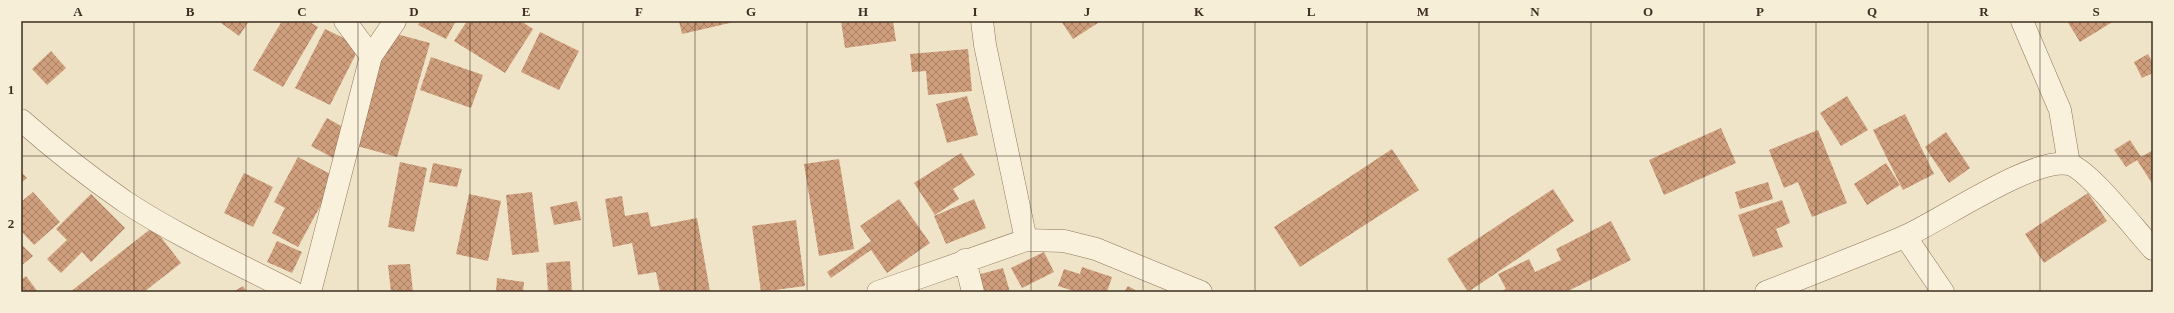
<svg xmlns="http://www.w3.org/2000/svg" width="2174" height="313" font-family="Georgia,serif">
  <defs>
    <pattern id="building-cross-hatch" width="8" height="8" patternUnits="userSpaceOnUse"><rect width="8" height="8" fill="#cf9f7d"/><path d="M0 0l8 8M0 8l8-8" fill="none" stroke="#a98266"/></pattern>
  </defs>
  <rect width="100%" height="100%" fill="#f0e4c8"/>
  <path fill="url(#building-cross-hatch)" d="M222 21H249L239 36 221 23Z
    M282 21H308L318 27 283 87 253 70Z
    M420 21H456L446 39 418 25Z
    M467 21H521L533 29 505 73 454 41Z
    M679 21H734V22L682 34Z
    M841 21H893L896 41 845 48Z
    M1061 21H1101L1073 39Z
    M2067 21H2114L2080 42Z
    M325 29 360 46 330 105 295 88Z
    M389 32 430 43 397 157 357 146Z
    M540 32 579 51 559 90 521 72Z
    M968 49 972 91 928 95 926 71 912 72 910 54Z
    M51 51 66 68 47 85 32 69Z
    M2148 54 2153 63V73L2142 78 2134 62Z
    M431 57 483 75 471 108 420 90Z
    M967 96 978 135 947 143 936 104Z
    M1847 96 1868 130 1841 146 1820 113Z
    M1905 114 1934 174 1903 190 1873 130Z
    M327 118 350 131 335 159 311 146Z
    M1721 128 1736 163 1664 195 1649 160Z
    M1818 130 1847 203 1812 217 1798 182 1784 188 1769 150Z
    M1946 132 1970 168 1949 183 1925 147Z
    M2130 140 2141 157 2153 150V185L2137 160 2126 167 2114 150Z
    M1392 149 1419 190 1300 267 1274 227Z
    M961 153 975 175 953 189 959 199 935 215 914 183Z
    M298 157 336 177 298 247 272 233 285 208 274 202Z
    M839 159 854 249 819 256 804 164Z
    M400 162 427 168 414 232 388 227Z
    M433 163 462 169 457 187 429 182Z
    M1886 163 1900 185 1867 205 1854 184Z
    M21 172 27 178 21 183Z
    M244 173 273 187 253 227 224 213Z
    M1768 182 1773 199 1740 209 1735 192Z
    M1553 189 1574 221 1468 292 1447 259Z
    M33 192 60 222 34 245 21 231V202Z
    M532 192 539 252 512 255 506 195Z
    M2088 193 2107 221 2044 263 2025 234Z
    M91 194 125 228 91 262 82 252 61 273 47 259 67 240 56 229Z
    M469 194 501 201 488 261 456 254Z
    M622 196 625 216 648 212 651 227 697 218 710 291 660 292 656 272 638 275 632 243 613 247 605 199Z
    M899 199 930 243 887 273 871 250 831 278 827 272 871 241 860 226Z
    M974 199 986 228 946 244 934 216Z
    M1782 200 1790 223 1776 229 1783 247 1753 257 1738 215Z
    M577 201 581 220 554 225 550 207Z
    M796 220 805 286 761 292 752 226Z
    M1611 221 1631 260 1566 292H1499L1506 289 1498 274 1529 259 1535 272 1561 260 1556 249Z
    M153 227 181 263 144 292H70Z
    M277 241 302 252 292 273 267 262Z
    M21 244 33 256 21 266Z
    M1044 252 1054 272 1022 288 1011 268Z
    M570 261 572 292H548L546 263Z
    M410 264 413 292H391L388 265Z
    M1082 267 1112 277 1107 292H1077L1058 286 1064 269 1080 274Z
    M1003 268 1010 292H965L962 279Z
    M26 276 38 292H21V280Z
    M497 278 524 282 523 292H496Z
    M243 286 247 292H233Z
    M1128 286 1139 292H1124Z"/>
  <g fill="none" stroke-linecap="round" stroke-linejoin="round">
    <defs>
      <path id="minor" d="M345 21 371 56
        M982 21 985 45 1026 240
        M2022 21 2060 110 2069 164
        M21 120C54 149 88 176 124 201 177 236 237 263 293 292
        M1905 236 1943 292
        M965 260 973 292
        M310 292 371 56 395 21
        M878 292 1026 240 1064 241 1096 249 1201 292
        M1766 292C1812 274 1858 256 1904 237 1940 221 2033 157 2068 164 2087 167 2137 232 2153 249"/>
    </defs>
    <use href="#minor" stroke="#8d765c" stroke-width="23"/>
    <use href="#minor" stroke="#faf1dc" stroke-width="22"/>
  </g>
  <path fill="none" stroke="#3d2e20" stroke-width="1" stroke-opacity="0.55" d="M134 21V292M246 21V292M358 21V292M470 21V292M583 21V292M695 21V292M807 21V292M919 21V292M1031 21V292M1143 21V292M1255 21V292M1367 21V292M1479 21V292M1591 21V292M1704 21V292M1816 21V292M1928 21V292M2040 21V292M21 156H2153"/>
  <rect width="2174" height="313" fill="none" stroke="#f7eed8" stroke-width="44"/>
  <rect x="22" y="22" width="2130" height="269" fill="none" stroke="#3d2e20" stroke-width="1.5"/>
  <g font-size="13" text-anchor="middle" font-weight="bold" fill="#3d2e20">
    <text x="78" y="16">A</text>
    <text x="190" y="16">B</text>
    <text x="302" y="16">C</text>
    <text x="414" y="16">D</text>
    <text x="526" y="16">E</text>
    <text x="639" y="16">F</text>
    <text x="751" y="16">G</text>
    <text x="863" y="16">H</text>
    <text x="975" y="16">I</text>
    <text x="1087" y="16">J</text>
    <text x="1199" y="16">K</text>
    <text x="1311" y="16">L</text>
    <text x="1423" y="16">M</text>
    <text x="1535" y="16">N</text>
    <text x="1648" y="16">O</text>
    <text x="1760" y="16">P</text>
    <text x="1872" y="16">Q</text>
    <text x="1984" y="16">R</text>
    <text x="2096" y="16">S</text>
    <text x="11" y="94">1</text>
    <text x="11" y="228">2</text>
  </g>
</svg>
